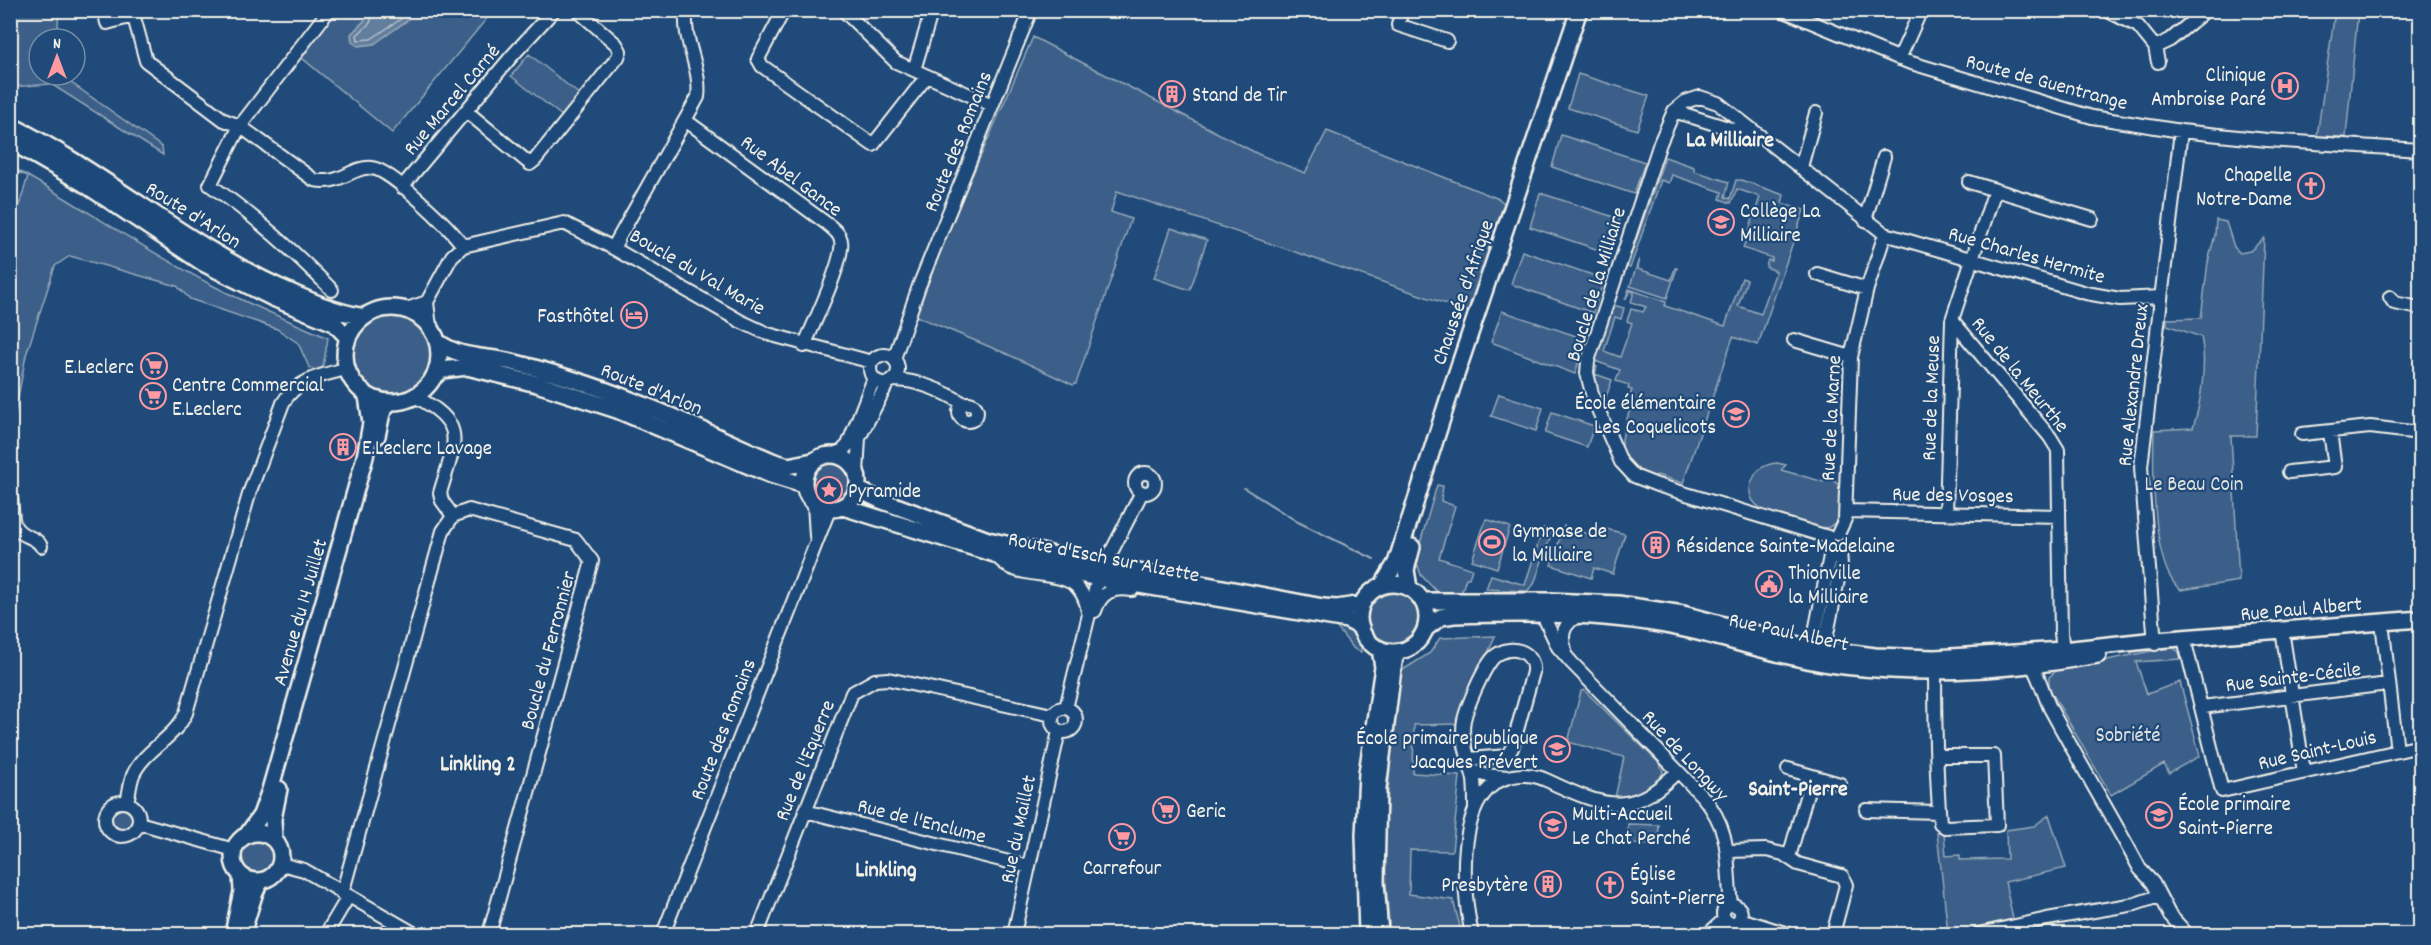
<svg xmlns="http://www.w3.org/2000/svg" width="2431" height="945" font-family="Dekko,sans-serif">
  <rect width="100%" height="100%" fill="#1f4a7a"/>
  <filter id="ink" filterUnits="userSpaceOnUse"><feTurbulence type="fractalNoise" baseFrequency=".0167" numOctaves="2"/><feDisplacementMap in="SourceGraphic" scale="12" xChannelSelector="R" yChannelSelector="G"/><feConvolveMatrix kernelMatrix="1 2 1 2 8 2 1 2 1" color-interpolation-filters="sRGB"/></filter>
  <g filter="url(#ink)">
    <path fill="#3a5f88" stroke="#97a8b8" stroke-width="1.5" d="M11 10 59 11 57 39H39V75H60L162 147 163 155 51 84 11 87Z
      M334 11H493L392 133 302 58Z
      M2335 11H2358L2346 137 2317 136Z
      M1033 37 1258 154 1305 173 1327 131 1499 199 1504 203 1470 312 1117 191 1111 212 1131 219 1076 384 1073 385 1007 354 916 316 946 235Z
      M529 54 580 95 562 116 511 76Z
      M1578 74 1649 96 1637 130 1568 108Z
      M1561 135 1645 162 1634 194 1552 167Z
      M1665 157 1694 167V171L1729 182 1725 197 1730 199 1736 180H1741L1784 195 1782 203 1804 210 1758 345 1733 337 1683 483 1657 475 1653 477C1613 460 1619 444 1630 409L1626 408 1632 390 1628 389 1629 385 1616 381 1620 370 1595 361 1613 305 1624 308 1621 319 1615 317 1604 351 1620 357 1632 323 1627 321 1631 309 1643 312 1646 307 1631 302 1634 292 1630 291 1625 300 1629 289 1666 302 1665 306 1725 326 1742 278 1747 280 1738 306 1761 314 1776 271 1766 267 1768 260 1772 261V258L1743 248 1760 197 1737 189 1731 203 1720 199 1722 192 1672 175 1669 183 1661 180 1630 268 1627 267Z
      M10 166C77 203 140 247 208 283 247 304 288 320 328 338L323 367 315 370 309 367 298 343 277 329 190 299 177 286 70 256 55 266 26 355 11 435V233L28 176 11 170Z
      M1540 193 1620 219 1608 253 1530 227Z
      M2216 220 2226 222 2234 247 2240 253 2250 251 2264 238 2256 436H2231L2239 581 2181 590C2151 569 2153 465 2154 430L2193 428C2201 403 2207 363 2201 337L2167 325V319L2201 318 2208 262 2215 235Z
      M1171 228 1207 240 1190 290 1154 278Z
      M1522 251 1604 279 1593 313 1511 284Z
      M1639 259 1638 269 1671 280 1675 268H1677L1667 298 1630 286Z
      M1502 311 1585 339 1575 374 1491 342Z
      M349 355a42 42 0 1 1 84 0a42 42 0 1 1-84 0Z
      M1594 365 1597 367 1595 374 1612 380 1605 400 1602 401 1596 387Z
      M1499 394 1543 408 1536 431 1491 416Z
      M1552 412 1594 426 1587 447 1545 433Z
      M809 483a23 23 0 1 1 46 0a23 23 0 1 1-46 0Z
      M1777 463 1786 465 1781 470 1824 482 1829 477 1839 485C1840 495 1843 512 1836 521 1833 525 1829 528 1824 528 1816 529 1806 524 1797 522 1777 516 1737 508 1754 477 1758 468 1767 464 1777 463Z
      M1437 485 1443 486 1441 501 1455 506 1439 558 1472 569 1469 578H1466L1461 594 1441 596 1421 575 1418 566 1414 564Z
      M1486 519 1510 527 1497 568 1472 560Z
      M1564 526 1603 539 1606 529 1625 534 1613 574 1594 568 1591 578 1551 565Z
      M1543 528 1548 529 1551 535 1534 584 1527 591 1486 589 1491 575 1525 585Z
      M1368 617a25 25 0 1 1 50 0a25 25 0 1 1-50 0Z
      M1338 623 1355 629 1361 641V652L1354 649 1337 628Z
      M1495 636 1459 724 1414 725 1413 773 1460 776 1452 851 1410 850 1409 894 1453 900 1462 934H1390L1383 850 1398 673 1430 653 1440 638Z
      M2172 647 2179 652 2181 659 2136 662 2147 694 2180 682 2200 756 2169 773 2164 764 2111 795 2049 688V677L2057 670Z
      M1584 690 1660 764 1663 772C1657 791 1631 795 1615 798L1624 757 1568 742 1581 691Z
      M112 819a10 10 0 1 1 20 0a10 10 0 1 1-20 0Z
      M2049 815 2066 868 2005 882 2013 919 1948 933 1937 832H1944L1946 856 1960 855V860L2007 859 2006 830 2034 826Z
      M1628 824 1659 825 1658 845 1627 844Z
      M238 856a18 18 0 1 1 36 0a18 18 0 1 1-36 0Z"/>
    <path fill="#627e9d" stroke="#9cacbb" stroke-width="1.5" d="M369 11H405L408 20 374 44 358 46 352 42 351 34 365 20Z"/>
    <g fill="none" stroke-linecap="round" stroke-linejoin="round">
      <path stroke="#bac3ca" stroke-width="1.5" d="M374 10 370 23 357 35 358 40 371 39 401 19V10"/>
      <path stroke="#9cacbb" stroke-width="2" d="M1244 488 1298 522 1374 559"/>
      <defs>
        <path id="minor" d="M104 10 107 23 133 16
          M132 10 146 61 224 120 240 126 314 180C341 186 351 166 372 168 391 170 452 229 463 246
          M329 10 240 126 210 185C255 216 294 251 332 290
          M784 10 758 59 762 66 873 145 927 76
          M843 10 896 62 992 105
          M1402 10 1398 25 1447 41
          M1782 10 1908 62 2092 117 2181 131 2267 140 2420 150
          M2106 10 2138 26 2155 47
          M1899 59 1921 10
          M2158 62 2155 47 2170 40 2206 10
          M914 70 932 10
          M466 111 530 164 535 160 618 57 620 51 616 44 577 10
          M1674 111 1756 137
          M685 120 826 223C832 228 840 233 841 241 845 259 813 325 804 346
          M1801 167 1816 113
          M1969 182 2092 219
          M402 187 511 57 554 10
          M1865 220 1884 157
          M613 248 698 97C702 67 681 39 687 10
          M1817 274 1867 289
          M2390 297 2394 303 2420 308
          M404 310 427 302
          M1952 320 2050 437 2058 450 2061 633 2064 659
          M430 327 427 302 452 256 463 246 564 223 613 248 740 321 768 334 872 362
          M1794 340 1851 357
          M870 369a14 14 0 1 1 28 0a14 14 0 1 1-28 0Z
          M894 359 919 286 1031 10
          M891 380C915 379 944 391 964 404
          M416 397C470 425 454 444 440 493L442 501 453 516
          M959 412a9 9 0 1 1 18 0a9 9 0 1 1-18 0Z
          M2302 434 2370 427 2420 433
          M831 455 842 451 848 445 874 378
          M2289 472 2335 467 2330 432
          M1135 483a10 10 0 1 1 20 0a10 10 0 1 1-20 0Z
          M857 473 859 438 888 382
          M10 492C13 502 11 519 15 526 21 538 35 535 41 546
          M814 504 816 536
          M1846 511 2059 516
          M1946 513 1952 320 1995 190
          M1838 534 1845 519 1851 357 1867 289 1885 234
          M1828 537 1657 485 1634 476 1621 462 1593 398 1587 373 1588 361 1660 143 1674 111 1685 102 1700 97 1718 103 1885 234 2086 293 2120 299 2161 297
          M996 556C1000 560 1006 565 1011 568 1043 581 1081 566 1088 612
          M1095 611C1101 592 1113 587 1132 590
          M1543 615 1558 647 1572 663 1703 797C1733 832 1726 863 1731 905
          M2382 622 2397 751
          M2282 630 2304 772
          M2184 639 2222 791 2420 746
          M2155 644 2141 467 2181 131
          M1565 650C1560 633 1564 624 1579 615
          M1814 652 1826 639 1841 565 1840 550
          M1821 654 1814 642V637L1831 551
          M2027 658C2037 669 2043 693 2050 708 2079 762 2111 815 2140 869L2153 883 2169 914 2187 934
          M1935 672C1935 722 1936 773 1940 823L1945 827 1997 825 1994 756H1937
          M2202 707 2388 684
          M1052 720a12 12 0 1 1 24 0a12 12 0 1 1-24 0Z
          M1066 708 1098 578 1142 492
          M1469 759 1507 756 1512 748 1533 672C1535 650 1509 643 1494 657 1484 667 1467 706 1464 720 1460 740 1470 760 1474 780 1475 789 1475 798 1475 808
          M1788 769 1840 784
          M1471 770 1484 775 1508 777
          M105 819a17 17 0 1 1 34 0a17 17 0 1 1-34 0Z
          M127 803C129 794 130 783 133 775 144 750 175 738 186 713L250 491 283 403C296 380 322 375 346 369
          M1866 810 1939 812
          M805 811 1029 867
          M139 823 234 850
          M1728 851 1766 850 1783 854 1798 864 1842 876 1846 885 1833 934
          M1789 857 1812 776
          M281 864 304 870 415 934
          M342 894 443 531 453 516 469 510 576 540 592 561 489 934
          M1723 914a9 9 0 1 1 18 0a9 9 0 1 1-18 0Z
          M1740 919 1788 934
          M326 934 348 897
          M663 934 829 510
          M757 934 852 693 875 680 888 679 1052 715
          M1014 934 1059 731
          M1472 934C1461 888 1453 774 1525 775 1538 775 1548 781 1559 786 1611 810 1636 813 1678 771
          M1708 934 1725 919
          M1979 934 2047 919 2135 904 2159 896"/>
        <path id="major" d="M10 125C104 172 184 243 279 287 308 300 334 312 365 317
          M10 141 83 183 203 263 273 298 334 323 348 338
          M345 355a47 47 0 1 1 94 0a47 47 0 1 1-94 0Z
          M438 342C459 358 482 356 507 361 535 367 563 376 590 385 653 406 712 435 772 461L788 466 813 461
          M434 377 442 370 467 367 537 384 617 410 771 475 803 485
          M377 436 382 413 389 402
          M804 482a27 27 0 1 1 54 0a27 27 0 1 1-54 0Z
          M857 489 880 500 988 540 1086 562 1323 607 1337 608 1362 604
          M843 507 1020 562 1098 578 1347 620 1361 627
          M1359 618a34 34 0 1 1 68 0a34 34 0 1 1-68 0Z
          M1382 586 1396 563 1454 381 1579 10
          M1409 588 1406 570 1412 547
          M1423 601H1551L1618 604 1683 614 1806 647 1875 656 1935 658 2063 650 2156 640 2420 619
          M1425 629 1441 617 1454 615C1532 613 1613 612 1689 630 1741 642 1791 660 1844 666 1928 676 2015 670 2098 655
          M233 857a24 24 0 1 1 48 0a24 24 0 1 1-48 0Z
          M247 835 261 815 270 790 365 457 371 423 367 396
          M274 839 273 819 279 789
          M233 934 242 891 241 875
          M242 934 254 895 260 881
          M1367 934 1364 835 1367 773 1383 667 1380 649
          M1380 934 1376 882 1378 788 1393 669 1395 657 1400 651"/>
      </defs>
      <use href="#minor" stroke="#f4f1e8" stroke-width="16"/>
      <use href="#major" stroke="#f4f1e8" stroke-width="20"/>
      <use href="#minor" stroke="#1f4a7a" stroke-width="12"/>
      <use href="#major" stroke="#1f4a7a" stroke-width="15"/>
    </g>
  </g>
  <defs>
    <symbol id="hospital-ring" viewBox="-11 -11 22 22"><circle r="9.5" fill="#1f4a7a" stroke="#ff9aa2" stroke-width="1.5"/><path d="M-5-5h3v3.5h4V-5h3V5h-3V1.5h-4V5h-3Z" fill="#ff9aa2"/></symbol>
    <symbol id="building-ring" viewBox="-11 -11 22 22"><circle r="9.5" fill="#1f4a7a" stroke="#ff9aa2" stroke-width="1.5"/><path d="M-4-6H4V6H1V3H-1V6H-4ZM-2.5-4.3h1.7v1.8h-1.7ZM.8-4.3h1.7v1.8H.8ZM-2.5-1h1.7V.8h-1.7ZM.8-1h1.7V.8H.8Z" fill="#ff9aa2"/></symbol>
    <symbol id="church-ring" viewBox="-11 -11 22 22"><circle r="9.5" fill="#1f4a7a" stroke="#ff9aa2" stroke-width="1.5"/><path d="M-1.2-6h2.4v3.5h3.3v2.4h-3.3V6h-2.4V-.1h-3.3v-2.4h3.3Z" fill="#ff9aa2"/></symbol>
    <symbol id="school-ring" viewBox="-11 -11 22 22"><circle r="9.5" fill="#1f4a7a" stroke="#ff9aa2" stroke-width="1.5"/><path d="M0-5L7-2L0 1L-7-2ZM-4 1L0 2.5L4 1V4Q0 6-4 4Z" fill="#ff9aa2"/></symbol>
    <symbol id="hotel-ring" viewBox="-11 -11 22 22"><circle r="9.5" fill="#1f4a7a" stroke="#ff9aa2" stroke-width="1.5"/><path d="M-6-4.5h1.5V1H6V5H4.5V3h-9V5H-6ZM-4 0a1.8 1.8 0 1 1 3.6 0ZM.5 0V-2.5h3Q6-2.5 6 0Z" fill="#ff9aa2"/></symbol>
    <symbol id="supermarket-ring" viewBox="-11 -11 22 22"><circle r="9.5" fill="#1f4a7a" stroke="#ff9aa2" stroke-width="1.5"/><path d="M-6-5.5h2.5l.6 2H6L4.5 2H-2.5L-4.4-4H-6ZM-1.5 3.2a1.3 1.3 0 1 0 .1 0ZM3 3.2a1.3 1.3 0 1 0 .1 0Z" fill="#ff9aa2"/></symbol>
    <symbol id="sight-ring" viewBox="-11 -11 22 22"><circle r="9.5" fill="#1f4a7a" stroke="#ff9aa2" stroke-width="1.5"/><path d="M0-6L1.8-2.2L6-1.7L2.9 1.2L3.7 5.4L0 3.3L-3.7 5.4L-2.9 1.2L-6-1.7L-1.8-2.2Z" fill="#ff9aa2"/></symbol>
    <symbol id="stadium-ring" viewBox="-11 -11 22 22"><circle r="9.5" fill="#1f4a7a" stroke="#ff9aa2" stroke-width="1.5"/><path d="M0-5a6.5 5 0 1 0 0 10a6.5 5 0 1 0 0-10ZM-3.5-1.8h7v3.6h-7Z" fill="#ff9aa2"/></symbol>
    <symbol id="civic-ring" viewBox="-11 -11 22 22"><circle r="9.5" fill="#1f4a7a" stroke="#ff9aa2" stroke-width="1.5"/><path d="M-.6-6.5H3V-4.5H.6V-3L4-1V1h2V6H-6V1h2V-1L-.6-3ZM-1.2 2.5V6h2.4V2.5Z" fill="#ff9aa2"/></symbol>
  </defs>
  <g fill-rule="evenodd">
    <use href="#hospital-ring" x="2270" y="71" width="30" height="30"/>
    <use href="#building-ring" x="1157" y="79" width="30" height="30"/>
    <use href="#church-ring" x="2296" y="171" width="30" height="30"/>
    <use href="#school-ring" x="1706" y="207" width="30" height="30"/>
    <use href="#hotel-ring" x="619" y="300" width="30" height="30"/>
    <use href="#supermarket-ring" x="139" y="351" width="30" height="30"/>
    <use href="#supermarket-ring" x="138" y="381" width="30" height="30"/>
    <use href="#school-ring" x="1721" y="399" width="30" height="30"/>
    <use href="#building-ring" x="328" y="432" width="30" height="30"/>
    <use href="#sight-ring" x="814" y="475" width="30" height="30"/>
    <use href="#stadium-ring" x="1477" y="527" width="30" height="30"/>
    <use href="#building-ring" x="1641" y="530" width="30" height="30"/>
    <use href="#civic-ring" x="1754" y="569" width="30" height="30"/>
    <use href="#school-ring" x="1542" y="734" width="30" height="30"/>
    <use href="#supermarket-ring" x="1151" y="795" width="30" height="30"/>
    <use href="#school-ring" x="2144" y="800" width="30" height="30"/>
    <use href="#school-ring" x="1538" y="810" width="30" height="30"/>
    <use href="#supermarket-ring" x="1107" y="822" width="30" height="30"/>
    <use href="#building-ring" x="1533" y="869" width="30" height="30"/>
    <use href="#church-ring" x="1595" y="870" width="30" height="30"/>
  </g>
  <g text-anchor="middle" stroke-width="4.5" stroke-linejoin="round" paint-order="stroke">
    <g font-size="21" fill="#f4f1e8" stroke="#1f4a7a" text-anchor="start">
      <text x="2266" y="81" text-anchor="end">Clinique<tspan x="2266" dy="24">Ambroise Paré</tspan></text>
      <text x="1192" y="101">Stand de Tir</text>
      <text x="2292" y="181" text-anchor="end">Chapelle<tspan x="2292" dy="24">Notre-Dame</tspan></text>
      <text x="1740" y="217">Collège La<tspan x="1740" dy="24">Milliaire</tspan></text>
      <text x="614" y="322" text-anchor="end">Fasthôtel</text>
      <text x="134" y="373" text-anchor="end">E.Leclerc</text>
      <text x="172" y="391">Centre Commercial<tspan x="172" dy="24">E.Leclerc</tspan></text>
      <text x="1716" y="409" text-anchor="end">École élémentaire<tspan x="1716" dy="24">Les Coquelicots</tspan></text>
      <text x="362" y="454">E.Leclerc Lavage</text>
      <text x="848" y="497">Pyramide</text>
      <text x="1512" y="537">Gymnase de<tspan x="1512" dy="24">la Milliaire</tspan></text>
      <text x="1676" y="552">Résidence Sainte-Madelaine</text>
      <text x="1788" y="579">Thionville<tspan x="1788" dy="24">la Milliaire</tspan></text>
      <text x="1538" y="744" text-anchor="end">École primaire publique<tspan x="1538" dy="24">Jacques Prévert</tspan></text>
      <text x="2178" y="810">École primaire<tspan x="2178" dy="24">Saint-Pierre</tspan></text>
      <text x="1186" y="817">Geric</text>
      <text x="1572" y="820">Multi-Accueil<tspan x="1572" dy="24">Le Chat Perché</tspan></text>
      <text x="1122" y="874" text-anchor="middle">Carrefour</text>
      <text x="1630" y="880">Église<tspan x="1630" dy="24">Saint-Pierre</tspan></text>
      <text x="1528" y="891" text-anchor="end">Presbytère</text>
    </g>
    <g font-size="21" fill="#f4f1e8" stroke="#1f4a7a">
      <text transform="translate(2047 81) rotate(15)" y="7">Route de Guentrange</text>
      <text transform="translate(451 99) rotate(-50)" y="7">Rue Marcel Carné</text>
      <text transform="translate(957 141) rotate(-68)" y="7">Route des Romains</text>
      <text transform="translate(792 175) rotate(37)" y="7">Rue Abel Gance</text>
      <text transform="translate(194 214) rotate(32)" y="7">Route d'Arlon</text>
      <text transform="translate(2027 254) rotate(16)" y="7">Rue Charles Hermite</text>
      <text transform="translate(698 271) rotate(30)" y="7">Boucle du Val Marie</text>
      <text transform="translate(1595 284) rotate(-73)" y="7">Boucle de la Milliaire</text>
      <text transform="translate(1462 292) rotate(-71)" y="7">Chaussée d'Afrique</text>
      <text transform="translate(2021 374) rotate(51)" y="7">Rue de la Meurthe</text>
      <text transform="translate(2132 385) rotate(-84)" y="7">Rue Alexandre Dreux</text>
      <text transform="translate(652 388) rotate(22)" y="7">Route d'Arlon</text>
      <text transform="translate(1930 398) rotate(-88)" y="7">Rue de la Meuse</text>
      <text transform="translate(1830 418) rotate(-87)" y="7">Rue de la Marne</text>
      <text transform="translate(1953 494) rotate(1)" y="7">Rue des Vosges</text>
      <text transform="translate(1104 556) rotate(11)" y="7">Route d'Esch sur Alzette</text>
      <text transform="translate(2301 608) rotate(-5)" y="7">Rue Paul Albert</text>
      <text transform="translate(299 612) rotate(-74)" y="7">Avenue du 14 Juillet</text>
      <text transform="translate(1789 631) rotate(12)" y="7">Rue Paul Albert</text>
      <text transform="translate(547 650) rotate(-75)" y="7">Boucle du Ferronnier</text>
      <text transform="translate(2293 676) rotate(-7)" y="7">Rue Sainte-Cécile</text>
      <text transform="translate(722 729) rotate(-69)" y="7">Route des Romains</text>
      <text transform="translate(2317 749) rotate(-13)" y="7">Rue Saint-Louis</text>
      <text transform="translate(1686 755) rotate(47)" y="7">Rue de Longwy</text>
      <text transform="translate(804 760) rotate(-68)" y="7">Rue de l'Equerre</text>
      <text transform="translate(922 820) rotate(14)" y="7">Rue de l'Enclume</text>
      <text transform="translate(1017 829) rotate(-78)" y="7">Rue du Maillet</text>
    </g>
    <g font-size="21" fill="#e1e2de" stroke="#1f4a7a">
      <text x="2194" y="490">Le Beau Coin</text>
      <text x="2128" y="741">Sobriété</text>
    </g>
    <g font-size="22" font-weight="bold" fill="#f4f1e8" stroke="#1f4a7a">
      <text x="1730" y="146">La Milliaire</text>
      <text x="478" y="770">Linkling 2</text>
      <text x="1798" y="795">Saint-Pierre</text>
      <text x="886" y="876">Linkling</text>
    </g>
  </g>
  <rect width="2431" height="945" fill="none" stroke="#1f4a7a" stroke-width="36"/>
  <rect x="18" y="18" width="2395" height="909" fill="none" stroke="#f4f1e8" stroke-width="2" filter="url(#ink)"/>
  <g transform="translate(57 57)"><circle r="28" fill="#1f4a7a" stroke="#748da6" stroke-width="1.5"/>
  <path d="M0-4.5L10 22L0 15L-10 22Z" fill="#ff9aa2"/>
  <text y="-9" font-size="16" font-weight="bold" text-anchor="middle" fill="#f4f1e8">N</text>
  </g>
</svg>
